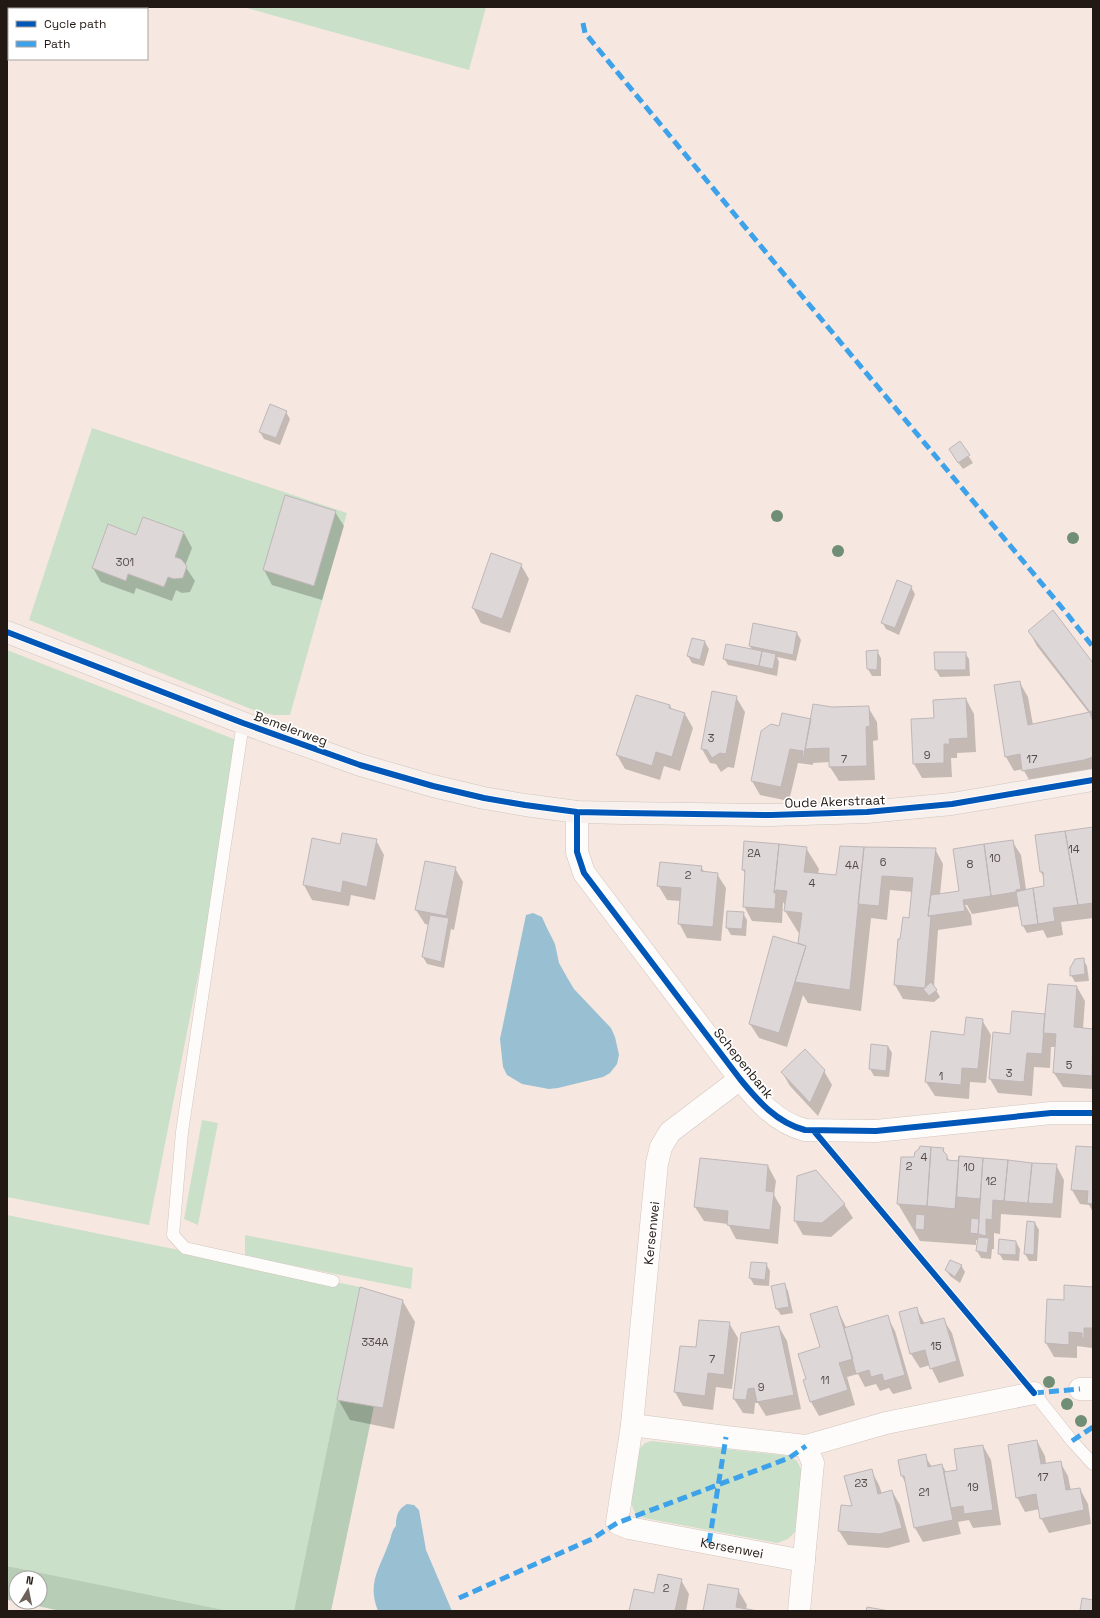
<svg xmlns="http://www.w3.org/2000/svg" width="1100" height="1618" font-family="'Space Grotesk',sans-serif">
  <rect width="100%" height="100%" fill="#f6e8e0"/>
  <path fill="#cbe0c8" d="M243 7H486L469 70Z
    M92 428 347 513 290 715H274L256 711 29 620Z
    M7 650 244 743 149 1225 7 1197Z
    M202 1120 218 1123 198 1225 184 1219Z
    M7 1215 360 1287 294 1611H229L7 1566Z
    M245 1235 413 1268 411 1289 245 1256Z
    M652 1441 790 1456 797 1461 802 1471 795 1532 788 1539 777 1543 644 1518 635 1513 631 1503 639 1449 645 1443Z"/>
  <path fill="#b7cdb5" d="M337 1400 374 1406 331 1611H294Z
    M7 1566 229 1611H61L18 1602H40V1578H16V1601L7 1600Z"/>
  <path fill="#98bfd2" d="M533 913 542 917 546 926 555 944 559 963 568 979 574 989 611 1028 615 1037 619 1055 617 1064 610 1073 603 1077 558 1088 549 1089 522 1084 507 1075 503 1067 500 1039 526 915Z
    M407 1504 414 1505 419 1510 426 1550 452 1611H378C367 1583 379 1570 388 1545 391 1539 391 1531 396 1526 396 1515 398 1509 407 1504Z"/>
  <path fill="#0003" d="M286 412 290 419 280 445 264 439 260 432Z
    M960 443 973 463 963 469 954 457Z
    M286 497 335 512 344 526 322 600 272 585 264 570Z
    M144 518 184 533 192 548 185 566 195 581 190 592 182 593 176 590 172 601 136 588 134 594 101 582 93 568 137 537Z
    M521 565 529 579 510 633 481 623 473 608Z
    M911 587 915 594 899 635 886 629 882 622Z
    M1029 631 1093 664V774L1032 785 1023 769 1014 771 1006 757 1020 683 1028 697 1033 725 1089 713 1037 646Z
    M797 633 801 640 796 661 777 657 779 662 777 676 728 665 724 658 752 650 750 646Z
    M705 642 709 649 704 666 692 663 688 656Z
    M877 651 881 658V676H872L868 669 867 652Z
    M965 653 969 659 970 676 940 677 936 670Z
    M736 697 745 712 734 768 728 767 721 772 716 764 710 763 702 749Z
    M966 699 974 714 976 752 957 753V758H951L952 777 922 778 914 764 936 719Z
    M670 705 672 710 685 714 693 728 680 771 664 766 660 780 625 769 617 755Z
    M868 707 877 722 878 740 873 741 875 780 839 781 830 767V762L813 763V765L798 763 789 801 760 795 752 781 780 728 810 720 832 708Z
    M1093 829V918L1061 922 1063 935 1047 938 1043 930 1027 933 1023 926 1020 906 972 914 967 905H965L971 915 972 925 938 930 934 987 940 997 934 1002 903 999 895 985 901 940 910 919 913 892 890 890 887 920 871 918 861 1011 808 1003 803 995 787 1047 759 1038 750 1024 800 945 799 943 800 933 798 932 785 911 786 907 783 902 782 923 752 921 744 906 746 875 743 870 806 848 819 869 818 874 837 876 935 849 943 864 940 895 960 892 1012 841 1021 855 1026 889 1045 887 1044 878 1041 872Z
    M313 839 341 845 376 840 384 855 375 900 351 895 349 906 312 900 304 885Z
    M701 867 705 873 717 874 726 888 721 941 687 938 679 923 681 901 667 900 658 885Z
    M455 868 463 882 454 930 451 929 444 968 427 964 423 957 429 925 425 924 416 910Z
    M743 913 747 920 746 936 731 935 727 928Z
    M1083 959 1087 966 1089 981 1075 982 1071 975Z
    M1077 987 1085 1001 1083 1029 1093 1030V1089L1063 1087 1054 1073 1056 1047H1051L1050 1068 1034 1067 1032 1096 998 1093 990 1079 994 1033 1011 1035 1046 1015Z
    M982 1020 991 1035 986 1083 970 1082 969 1099 935 1096 926 1082 965 1036Z
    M872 1045 888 1046 892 1053 889 1077 874 1076 870 1069Z
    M824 1071 832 1085 818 1116 790 1086 782 1072Z
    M1093 1148V1212L1089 1205 1080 1204 1072 1190Z
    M943 1149 950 1162 960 1163V1157L1056 1165 1064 1180 1061 1218 1001 1214 1000 1234 994 1233V1249H992L991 1259 981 1258 977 1251 979 1240H976V1245L920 1241 898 1204 915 1158Z
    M768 1166 776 1181 774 1195 781 1207 778 1244 736 1239 728 1224 704 1221 695 1207Z
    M844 1204 853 1218 831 1237 803 1235 795 1221Z
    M1035 1223 1039 1230 1037 1261H1029L1025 1254Z
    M1016 1242 1020 1249 1019 1261 1003 1260 999 1253Z
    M766 1264 770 1271 769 1286 754 1285 750 1278Z
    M961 1265 965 1272 960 1283 950 1276 946 1270Z
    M784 1284 788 1291 793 1313 781 1315 777 1309Z
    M1093 1288V1342H1092V1348L1077 1346V1358L1054 1357 1046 1343 1065 1301Z
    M402 1300 415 1322 394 1429 350 1420 338 1399Z
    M836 1307 847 1329 887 1316 895 1331 912 1389 893 1394 889 1388 880 1391 876 1384 865 1387 858 1374 847 1377 855 1405 819 1416 811 1402 804 1380 807 1379 821 1347Z
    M916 1308 925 1324 943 1319 952 1333 964 1376 939 1383 930 1365 920 1368 911 1354 900 1313Z
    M729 1323 738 1338 732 1389 716 1387 713 1410 683 1406 675 1392 680 1347 697 1349Z
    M779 1327 787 1341 801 1409 766 1416 758 1403H755L754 1414 743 1413 734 1399Z
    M1037 1441 1045 1456 1046 1464 1060 1462 1068 1476 1071 1491 1080 1489 1088 1504 1091 1524 1049 1533 1041 1518 1040 1509 1025 1512 1017 1497Z
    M983 1446 991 1460 1001 1525 973 1528 969 1520 958 1522 961 1534 923 1542 915 1528 906 1484 902 1476 925 1456 932 1467 942 1465 946 1472 958 1471Z
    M871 1470 879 1485 882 1494 892 1491 900 1505 910 1542 888 1548 848 1545 839 1531 853 1507Z
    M681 1580 689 1594 686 1611H630L655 1594Z
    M738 1590 747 1605 746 1610 752 1611H704Z"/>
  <path fill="#ded7d8" stroke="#beb6b8" d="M270 404 287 411 276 438 259 432Z
    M960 441 970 455 958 463 949 449Z
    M285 495 336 511 314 586 263 570Z
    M143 517 184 532 175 557 181 559 187 566 183 578 174 579 168 577 164 587 128 574 126 581 92 568 108 524 136 535Z
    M491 553 522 564 502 619 472 608Z
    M897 580 912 586 895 628 881 623Z
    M1053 610 1093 663V710L1090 712 1028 631Z
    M753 623 797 632 793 655 749 646Z
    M692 638 705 641 700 660 687 656Z
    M726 644 762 651 759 666 723 659Z
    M878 650 877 670 867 669 866 651Z
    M762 651 776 654 773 669 759 666Z
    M934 652H966V670H935Z
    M1020 681 1028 725 1090 712 1093 722V757L1084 760 1022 771 1020 754 1005 757 994 685Z
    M712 691 737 696 726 754 720 753 712 758 707 750 701 749Z
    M636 695 670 705 669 708 685 713 672 757 656 752 652 766 616 755Z
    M966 698 968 738 949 739 950 744H944V763L913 764 911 719 934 718 933 700Z
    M813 704 832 707 869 706 870 726 866 727 867 766 829 767V748L805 749Z
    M782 713 811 719 803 760 802 759 803 751 790 749 781 787 751 781 761 731 771 724 779 726Z
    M1093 827V903L1078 905 1065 831Z
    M1065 831 1078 905 1053 908 1055 921 1038 924 1033 888 1044 886 1043 872H1040L1035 835Z
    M342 833 377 839 367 887 343 881 341 893 303 885 312 838 340 844Z
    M1013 840 1021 889 1016 890V892L991 896 984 844Z
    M744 841 779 844 774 893H776L775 909 743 907 745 870H742Z
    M779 844 807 847 804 872 836 875 840 846 864 847 850 990 795 982 806 946 798 943 802 913 784 911 787 891 776 890 774 893Z
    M984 844 991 896 963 900 965 911 928 916 931 895 959 891 953 849Z
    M864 847 936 848 928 916H931L925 988 894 985 898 939H900L903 917 909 918 913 878 882 876 879 906 858 904Z
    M425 861 456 867 446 916 415 910Z
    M660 862 702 866 701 871 718 873 713 927 678 924 681 888 657 886Z
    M1033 888 1038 924 1022 926 1016 892Z
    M727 911 744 912 742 929 726 928Z
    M430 915 449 918 441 962 422 957Z
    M773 936 806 946 779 1033 749 1024Z
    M1084 958 1085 974 1070 976V968L1075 959Z
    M931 982 937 990 929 996 923 989Z
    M1048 984 1077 986 1074 1027 1093 1029 1092 1076 1053 1073 1056 1034 1043 1033Z
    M1012 1011 1045 1014 1042 1054 1027 1053 1024 1082 989 1079 993 1032 1010 1034Z
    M966 1017 983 1019 978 1069 962 1068 961 1085 925 1082 931 1031 964 1035Z
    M871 1044 888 1046 886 1071 869 1069Z
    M805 1049 825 1070 810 1103 781 1072Z
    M920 1146 931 1147 927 1206 897 1204 901 1157H914L915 1152 919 1149Z
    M1076 1146 1093 1147V1204L1087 1203 1088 1191 1071 1190Z
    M931 1147 944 1148 943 1151 947 1155V1160L958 1161 959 1156 955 1209 927 1206Z
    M959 1156 983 1158 980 1199 957 1197 956 1209Z
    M700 1158 768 1165 766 1191 774 1192 770 1230 727 1225 728 1211 694 1207Z
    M983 1158 1008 1160 1004 1201 993 1200 992 1220 986 1219V1236L978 1234Z
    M1008 1160 1032 1163 1028 1203 1004 1201Z
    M1032 1163 1057 1164 1053 1204 1028 1203Z
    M816 1170 845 1204 822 1223 794 1221 797 1176Z
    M916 1214 925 1215 924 1230 915 1229Z
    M971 1218 979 1219 978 1234 970 1233Z
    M1027 1221 1035 1222 1034 1255 1024 1254Z
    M978 1237 989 1238 987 1253 976 1251Z
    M999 1239 1016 1241V1255L998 1254Z
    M950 1260 962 1265 955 1277 945 1270Z
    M751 1262 767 1263 765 1280 749 1278Z
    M785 1283 789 1307 776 1309 771 1286Z
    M1064 1285 1093 1287V1328H1084V1338H1082V1333L1069 1332V1345L1045 1343 1047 1299 1064 1300Z
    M360 1287 403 1300 383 1408 337 1400Z
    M837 1306 853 1359 839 1363 848 1390 810 1402 803 1380 806 1379 798 1354 820 1347 810 1314Z
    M917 1307 921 1324 944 1318 957 1361 930 1369 925 1350 910 1354 899 1312Z
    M888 1315 905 1375 884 1381 882 1374 871 1377 869 1370 856 1374 844 1328Z
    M699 1320 730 1322 724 1375 708 1373 705 1396 674 1392 680 1346 696 1347Z
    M779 1326 794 1395 757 1402 754 1388 748 1389 746 1400 733 1399 741 1333Z
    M1037 1440 1041 1464 1061 1461 1066 1490 1080 1488 1084 1510 1040 1519 1036 1494 1016 1498 1008 1445Z
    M983 1445 993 1510 964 1514 963 1506 951 1508 944 1472 957 1470 954 1449Z
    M926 1454 928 1467 942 1464 953 1520 914 1528 904 1476H901L898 1460Z
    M872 1469 878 1494 892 1490 902 1528 880 1534 838 1531 841 1505 852 1506 844 1476Z
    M658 1574 682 1579 675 1611H629L634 1589 654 1593Z
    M708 1584 739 1589 736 1607 758 1611H703Z
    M1082 1598 1093 1600V1611H1080Z
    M867 1607 889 1611H866Z"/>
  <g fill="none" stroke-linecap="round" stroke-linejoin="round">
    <defs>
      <path id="lane" d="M243 723 182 1132 173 1235 185 1248 333 1281
        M1034 1393 1072 1441 1093 1464"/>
      <g id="street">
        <path d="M577 812V852L584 873 740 1079C758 1101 777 1123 805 1130L876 1131 1051 1113H1093"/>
        <path id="s1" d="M740 1079 670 1132 661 1147 657 1163 632 1425 617 1523 629 1528 804 1561"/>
        <path d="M1080 1389H1093"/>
        <path d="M632 1425 726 1437 806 1446 886 1423 1034 1393"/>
        <path d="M799 1611 813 1463 806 1446"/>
      </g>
      <path id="secondary" d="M7 632 243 723 360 765 433 786 484 798 525 805 577 812 624 813 771 815 867 812 952 804 1093 780"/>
    </defs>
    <use href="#lane" stroke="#d1c5bf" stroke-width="13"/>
    <use href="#street" stroke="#d1c5bf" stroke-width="23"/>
    <use href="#secondary" stroke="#d1c5bf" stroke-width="23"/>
    <use href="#lane" stroke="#fefcfa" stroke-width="12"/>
    <use href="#street" stroke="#fefcfa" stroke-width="22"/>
    <use href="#secondary" stroke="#f7f0ed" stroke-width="22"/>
    <path stroke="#3ea2ea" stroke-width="5" stroke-dasharray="10 5" stroke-linecap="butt" d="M583 23 585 33 802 296 1068 615 1093 647
      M1034 1393 1080 1389
      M1072 1441 1093 1427
      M709 1543 726 1437
      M459 1598 592 1539 617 1523 789 1458 806 1446"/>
    <defs>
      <path id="cycleway" d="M7 632 243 723 360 765 433 786 484 798 525 805 577 812 624 813 771 815 867 812 952 804 1093 780
        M577 812V852L584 873 740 1079C758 1101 777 1123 805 1130L876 1131 1051 1113H1093
        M814 1131 1034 1393"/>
    </defs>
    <use href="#cycleway" stroke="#fff" stroke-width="8"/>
    <use href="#cycleway" stroke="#0057b8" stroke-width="6"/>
  </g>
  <g fill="#708e76">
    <circle cx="777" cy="516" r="6"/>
    <circle cx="1073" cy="538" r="6"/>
    <circle cx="838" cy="551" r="6"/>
    <circle cx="1049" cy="1382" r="6"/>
    <circle cx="1067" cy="1404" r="6"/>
    <circle cx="1081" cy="1421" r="6"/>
  </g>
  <g text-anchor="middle" stroke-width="3.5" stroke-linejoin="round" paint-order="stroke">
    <g font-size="11" fill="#534a47">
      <text x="125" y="566">301</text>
      <text x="711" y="742">3</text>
      <text x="927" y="759">9</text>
      <text x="844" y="763">7</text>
      <text x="1032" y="763">17</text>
      <text x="1074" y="853">14</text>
      <text x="754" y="857">2A</text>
      <text x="995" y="862">10</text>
      <text x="883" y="866">6</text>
      <text x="970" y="868">8</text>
      <text x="852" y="869">4A</text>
      <text x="688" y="879">2</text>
      <text x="812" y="887">4</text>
      <text x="1069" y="1069">5</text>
      <text x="1009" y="1077">3</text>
      <text x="941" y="1080">1</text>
      <text x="924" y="1161">4</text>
      <text x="909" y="1170">2</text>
      <text x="969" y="1171">10</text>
      <text x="991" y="1185">12</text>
      <text x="375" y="1346">334A</text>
      <text x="936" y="1350">15</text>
      <text x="712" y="1363">7</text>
      <text x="825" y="1384">11</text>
      <text x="761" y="1391">9</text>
      <text x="1043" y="1481">17</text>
      <text x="861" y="1487">23</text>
      <text x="973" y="1491">19</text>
      <text x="924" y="1496">21</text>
      <text x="666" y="1592">2</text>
    </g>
    <g font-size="13" fill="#221914" stroke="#fff">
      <text transform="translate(291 728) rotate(20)" y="5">Bemelerweg</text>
      <text transform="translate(835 801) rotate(-2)" y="5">Oude Akerstraat</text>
      <text transform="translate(744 1063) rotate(51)" y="5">Schepenbank</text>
      <text transform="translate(651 1233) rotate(-84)" y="5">Kersenwei</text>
      <text dy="5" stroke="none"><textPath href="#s1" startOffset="602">Kersenwei</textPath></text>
    </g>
  </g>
  <rect width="1100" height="1618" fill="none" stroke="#221914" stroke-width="16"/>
  <rect x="8" y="8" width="140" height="52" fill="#ffffff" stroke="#a7a3a1"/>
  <rect x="16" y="21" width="20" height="6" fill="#0057b8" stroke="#a7a3a1"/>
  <text x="44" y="28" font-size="12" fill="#221914">Cycle path</text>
  <rect x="16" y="41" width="20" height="6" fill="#3ea2ea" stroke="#a7a3a1"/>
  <text x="44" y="48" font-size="12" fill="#221914">Path</text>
  <g transform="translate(28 1590) rotate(10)"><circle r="19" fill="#ffffff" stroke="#a7a3a1"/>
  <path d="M0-3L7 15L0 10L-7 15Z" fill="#6c615b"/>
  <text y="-6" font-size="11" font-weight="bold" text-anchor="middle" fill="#221914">N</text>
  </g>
</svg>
